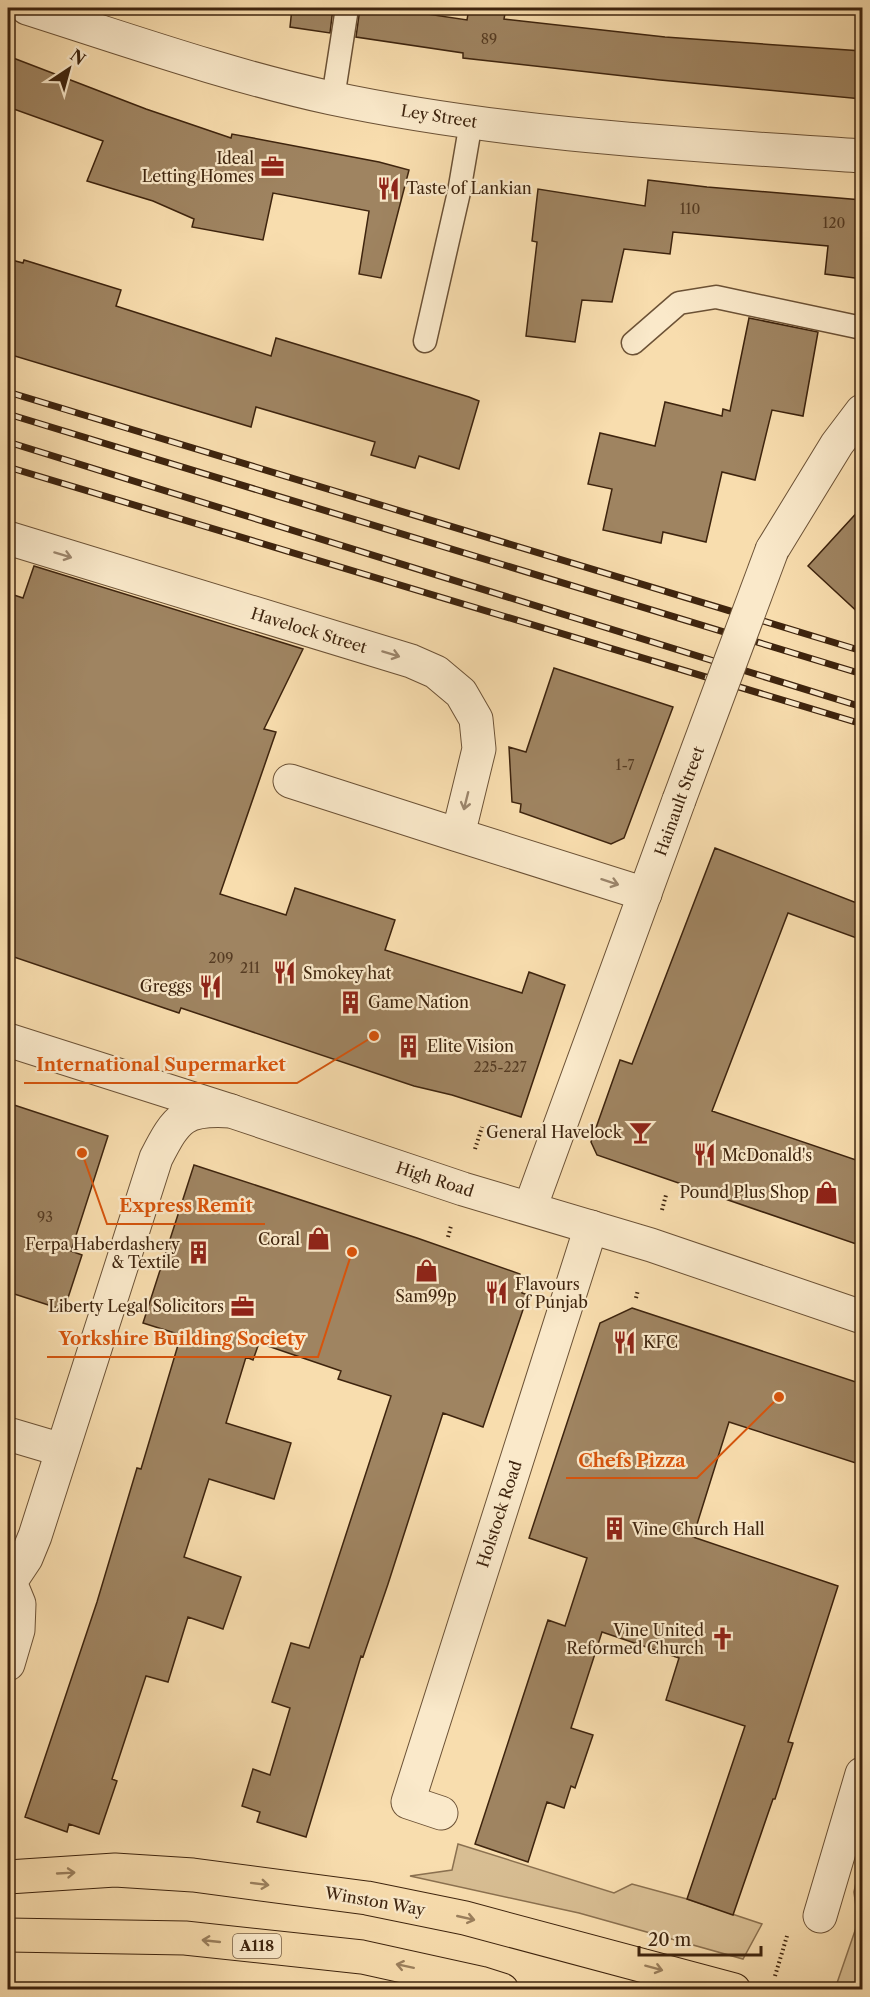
<svg xmlns="http://www.w3.org/2000/svg" width="870" height="1997" font-family="'Libre Caslon Text',serif">
  <rect width="100%" height="100%" fill="#f8ddae"/>
  <filter id="stains"><feTurbulence type="fractalNoise" baseFrequency=".00333" numOctaves="4"/><feColorMatrix values="0 0 0 0 .2 0 0 0 0 .09 0 0 0 0 .02 0 0 0 .5 -.17"/></filter>
  <radialGradient id="worn" r=".72"><stop offset=".6" stop-color="#630" stop-opacity="0"/><stop offset="1" stop-color="#630" stop-opacity=".3"/></radialGradient>
  <path fill="#d8be93" stroke="#8b7150" stroke-width="1.5" d="M458 1844 614 1893 632 1884 687 1899 762 1924 743 1959 579 1913 410 1876 452 1870Z
    M862 1854V1989H857L837 1983 858 1922 854 1892Z"/>
  <path fill="#9f8461" stroke="#3e240e" stroke-width="1.5" d="M292 8H333L330 33 290 27Z
    M360 8H387L467 20 469 8H506L504 19 665 37 862 51V99L660 80 463 58V53L356 37Z
    M8 56 146 109 231 138 232 134 379 162 409 170 381 278 359 274 369 211 273 193 263 240 192 227 194 219 153 201 87 181 103 141 8 107Z
    M648 180 707 187 862 200V279L825 274 828 246 673 232 670 254 624 249 612 302 582 300 575 342 526 336 537 242 532 241 538 189 645 206Z
    M8 259 23 263 24 260 121 290 116 306 271 356 276 338 469 397 479 401 459 469 419 456 415 468 371 455 375 442 256 407 251 427 8 354Z
    M749 318 818 332 803 416 772 410 755 480 722 472 706 542 663 532 661 543 603 530 612 489 588 484 600 433 655 446 665 402 722 416 723 409 730 411Z
    M862 507V616L808 566Z
    M34 566 303 649 264 729 276 732 220 894 286 915 295 888 395 920 385 950 522 993 529 972 565 985 521 1117 452 1095 414 1086 181 1008 179 1013 8 955V593L23 598Z
    M554 668 673 707 624 838 611 844 520 812 521 804 512 802 509 747 526 752Z
    M715 848 862 905V940L788 913 712 1111 862 1162V1246L597 1155 591 1142 620 1060 632 1064Z
    M8 1103 108 1136 71 1251 82 1255 64 1310 8 1292Z
    M194 1165 417 1238 520 1274 522 1293 528 1295 483 1427 443 1413 388 1584 363 1657 361 1656 306 1837 257 1822 260 1812 242 1806 253 1769 270 1775 290 1708 272 1702 291 1643 309 1648 391 1396 338 1379 341 1371 259 1343 253 1360 246 1357 226 1423 291 1443 274 1499 209 1479 184 1557 241 1577 223 1629 188 1617 168 1682 146 1676 112 1779 117 1781 99 1834 69 1824 67 1832 25 1817 97 1602 137 1468 141 1469 181 1335 143 1323Z
    M632 1308 862 1384V1465L729 1422 693 1537 838 1586 788 1742 793 1743 775 1799H773L733 1915 687 1899 745 1726 666 1700 679 1658 602 1632 571 1728 593 1735 575 1788 571 1786 564 1808 547 1802 528 1862 475 1844 548 1620 565 1626 587 1558 529 1538 600 1323Z"/>
  <g fill="none" stroke-linecap="round" stroke-linejoin="round">
    <defs>
      <path id="service" d="M333 98 347 8
        M425 341 459 192 471 122
        M633 343 679 303 716 297 862 328"/>
      <path id="pedestrian" d="M8 1040 231 1111"/>
      <path id="minor" d="M27 8C128 40 227 75 331 98 506 135 685 144 862 156
        M8 538 411 661 436 672 461 693 476 719 479 749 458 835 645 894
        M290 781 458 835
        M8 1434 62 1450
        M441 1813 408 1802 591 1227
        M820 1916 862 1774"/>
      <path id="tertiary" d="M772 550 837 444 862 411
        M530 1208 679 800
        M8 1664 18 1630 19 1604 10 1582 26 1558 35 1536 156 1158C177 1117 184 1108 231 1111L463 1189 651 1245 862 1317"/>
      <path id="primary" d="M8 1877 115 1870 193 1875 367 1898 465 1918 734 1990
        M8 1935 185 1938 362 1957 480 1983 502 1990"/>
    </defs>
    <use href="#service" stroke="#6c5236" stroke-width="25"/>
    <use href="#pedestrian" stroke="#6c5236" stroke-width="35"/>
    <use href="#minor" stroke="#6c5236" stroke-width="35"/>
    <use href="#tertiary" stroke="#6c5236" stroke-width="35"/>
    <use href="#primary" stroke="#3e240e" stroke-width="35"/>
    <path stroke="#3e240e" stroke-width="4" stroke-dasharray="1.5 3" stroke-linecap="butt" d="M475 1149 482 1127
      M662 1210 666 1195
      M448 1237 451 1226
      M636 1298 638 1290
      M862 1957 859 1969 862 1970
      M775 1976 787 1936"/>
    <use href="#service" stroke="#fae9ca" stroke-width="22"/>
    <use href="#pedestrian" stroke="#fae9ca" stroke-width="33"/>
    <use href="#minor" stroke="#fae9ca" stroke-width="33"/>
    <use href="#tertiary" stroke="#fae9ca" stroke-width="33"/>
    <use href="#primary" stroke="#f8ddae" stroke-width="33"/>
    <defs>
      <path id="rail" d="M8 392 862 651
        M8 414 862 674
        M8 442 862 707
        M8 467 862 724"/>
    </defs>
    <use href="#rail" stroke="#3e240e" stroke-width="7"/>
    <use href="#rail" stroke="#fae9ca" stroke-width="4.5" stroke-dasharray="14" stroke-linecap="butt"/>
    <defs>
      <path id="tertiary-bridge" d="M679 800 772 550"/>
    </defs>
    <use href="#tertiary-bridge" stroke="#6c5236" stroke-width="35" stroke-linecap="butt"/>
    <use href="#tertiary-bridge" stroke="#fae9ca" stroke-width="33"/>
  </g>
  <defs><path id="oneway-shaft" d="M-6 0H5M1.5-3L5.5 0L1.5 3" fill="none" stroke-width="1.6" stroke-linecap="round" stroke-linejoin="round" transform="scale(1.5)"/></defs>
  <g stroke="#9c866c">
    <use href="#oneway-shaft" transform="translate(63 555) rotate(17)"/>
    <use href="#oneway-shaft" transform="translate(391 654) rotate(17)"/>
    <use href="#oneway-shaft" transform="translate(466 801) rotate(104)"/>
    <use href="#oneway-shaft" transform="translate(610 882) rotate(18)"/>
  </g>
  <g stroke="#9b805e">
    <use href="#oneway-shaft" transform="translate(66 1873) rotate(-3)"/>
    <use href="#oneway-shaft" transform="translate(260 1884) rotate(7)"/>
    <use href="#oneway-shaft" transform="translate(466 1918) rotate(13)"/>
    <use href="#oneway-shaft" transform="translate(211 1941) rotate(-174)"/>
    <use href="#oneway-shaft" transform="translate(405 1966) rotate(-168)"/>
    <use href="#oneway-shaft" transform="translate(654 1968) rotate(15)"/>
  </g>
  <defs>
    <symbol id="office-bare" viewBox="-9 -9 18 18"><path d="M-6-3h4V-5.5h4V-3h4V5H-6ZM-1-4.5V-3h2v-1.5ZM-6 0V1H6V0Z" fill="#8f2418" stroke="#fae9ca" stroke-width="2.5" paint-order="stroke"/></symbol>
    <symbol id="restaurant-bare" viewBox="-9 -9 18 18"><path d="M-5-6h1v4h1v-4h1v4h1v-4h1v5L-1.5 .5V6h-2V.5L-5-1ZM5-6V6H3V1.5H1.5Q1.5-4 5-6Z" fill="#8f2418" stroke="#fae9ca" stroke-width="2.5" paint-order="stroke"/></symbol>
    <symbol id="building-bare" viewBox="-9 -9 18 18"><path d="M-4-6H4V6H1V3H-1V6H-4ZM-2.5-4.3h1.7v1.8h-1.7ZM.8-4.3h1.7v1.8H.8ZM-2.5-1h1.7V.8h-1.7ZM.8-1h1.7V.8H.8Z" fill="#8f2418" stroke="#fae9ca" stroke-width="2.5" paint-order="stroke"/></symbol>
    <symbol id="bar-bare" viewBox="-9 -9 18 18"><path d="M-6-5H6L.8 .8V4.5H3.5V6h-7V4.5H-.8V.8Z" fill="#8f2418" stroke="#fae9ca" stroke-width="2.5" paint-order="stroke"/></symbol>
    <symbol id="shop-bare" viewBox="-9 -9 18 18"><path d="M-5-2.5h2.3a2.7 3.5 0 0 1 5.4 0H5L5.5 6h-11ZM-1.5-2.5h3a1.5 2.3 0 0 0-3 0Z" fill="#8f2418" stroke="#fae9ca" stroke-width="2.5" paint-order="stroke"/></symbol>
    <symbol id="church-bare" viewBox="-9 -9 18 18"><path d="M-1.2-6h2.4v3.5h3.3v2.4h-3.3V6h-2.4V-.1h-3.3v-2.4h3.3Z" fill="#8f2418" stroke="#fae9ca" stroke-width="2.5" paint-order="stroke"/></symbol>
  </defs>
  <g fill-rule="evenodd">
    <use href="#office-bare" x="256" y="150" width="33" height="33"/>
    <use href="#restaurant-bare" x="372" y="172" width="33" height="33"/>
    <use href="#restaurant-bare" x="268" y="956" width="33" height="33"/>
    <use href="#restaurant-bare" x="194" y="970" width="33" height="33"/>
    <use href="#building-bare" x="334" y="986" width="33" height="33"/>
    <use href="#building-bare" x="392" y="1030" width="33" height="33"/>
    <use href="#bar-bare" x="624" y="1116" width="33" height="33"/>
    <use href="#restaurant-bare" x="688" y="1138" width="33" height="33"/>
    <use href="#shop-bare" x="810" y="1176" width="33" height="33"/>
    <use href="#shop-bare" x="302" y="1222" width="33" height="33"/>
    <use href="#building-bare" x="182" y="1236" width="33" height="33"/>
    <use href="#shop-bare" x="410" y="1254" width="33" height="33"/>
    <use href="#restaurant-bare" x="480" y="1276" width="33" height="33"/>
    <use href="#office-bare" x="226" y="1290" width="33" height="33"/>
    <use href="#restaurant-bare" x="608" y="1326" width="33" height="33"/>
    <use href="#building-bare" x="598" y="1512" width="33" height="33"/>
    <use href="#church-bare" x="706" y="1622" width="33" height="33"/>
  </g>
  <g text-anchor="middle" stroke-width="4.5" stroke-linejoin="round" paint-order="stroke">
    <g font-size="14" fill="#563c23">
      <text x="489" y="44">89</text>
      <text x="690" y="214">110</text>
      <text x="834" y="228">120</text>
      <text x="625" y="770">1-7</text>
      <text x="221" y="963">209</text>
      <text x="250" y="973">211</text>
      <text x="500" y="1072">225-227</text>
      <text x="45" y="1222">93</text>
    </g>
    <rect fill="#fae9ca" stroke="#765f46" stroke-width="1.5" x="233" y="1934" width="48" height="24" rx="4.5"/>
    <g font-size="15" font-weight="bold" fill="#3e240e">
      <text x="257" y="1951">A118</text>
    </g>
    <g font-size="16" fill="#3e240e" stroke="#fae9ca">
      <text transform="translate(439 116) rotate(9)" y="6">Ley Street</text>
      <text transform="translate(309 630) rotate(17)" y="6">Havelock Street</text>
      <text transform="translate(679 801) rotate(-70)" y="6">Hainault Street</text>
      <text transform="translate(435 1179) rotate(18)" y="6">High Road</text>
      <text transform="translate(499 1514) rotate(-72)" y="6">Holstock Road</text>
      <text transform="translate(375 1901) rotate(10)" y="6">Winston Way</text>
    </g>
    <g font-size="16" fill="#3e240e" stroke="#fae9ca" text-anchor="end">
      <text x="254" y="164">Ideal<tspan x="254" dy="18">Letting Homes</tspan></text>
      <text x="406" y="194" text-anchor="start">Taste of Lankian</text>
      <text x="303" y="979" text-anchor="start">Smokey hat</text>
      <text x="192" y="992">Greggs</text>
      <text x="368" y="1008" text-anchor="start">Game Nation</text>
      <text x="427" y="1052" text-anchor="start">Elite Vision</text>
      <text x="622" y="1138">General Havelock</text>
      <text x="722" y="1161" text-anchor="start">McDonald's</text>
      <text x="809" y="1198">Pound Plus Shop</text>
      <text x="300" y="1245">Coral</text>
      <text x="180" y="1250">Ferpa Haberdashery<tspan x="180" dy="18">&amp; Textile</tspan></text>
      <text x="515" y="1290" text-anchor="start">Flavours<tspan x="515" dy="18">of Punjab</tspan></text>
      <text x="426" y="1302" text-anchor="middle">Sam99p</text>
      <text x="224" y="1312">Liberty Legal Solicitors</text>
      <text x="643" y="1348" text-anchor="start">KFC</text>
      <text x="632" y="1535" text-anchor="start">Vine Church Hall</text>
      <text x="704" y="1636">Vine United<tspan x="704" dy="18">Reformed Church</tspan></text>
    </g>
  </g>
  <path fill="none" stroke="#d7540c" stroke-width="2" d="M374 1036L297 1083H24M82 1153L107 1224H265M352 1252L318 1357H47M779 1397L697 1478H566"/>
  <g fill="#d7540c" stroke="#fae9ca" stroke-width="2">
    <circle cx="374" cy="1036" r="6"/>
    <circle cx="82" cy="1153" r="6"/>
    <circle cx="352" cy="1252" r="6"/>
    <circle cx="779" cy="1397" r="6"/>
  </g>
  <g font-size="18" text-anchor="middle" font-weight="bold" fill="#d7540c" stroke="#fae9ca" stroke-width="4.5" stroke-linejoin="round" paint-order="stroke">
    <text x="161" y="1071">International Supermarket</text>
    <text x="186" y="1212">Express Remit</text>
    <text x="182" y="1345">Yorkshire Building Society</text>
    <text x="632" y="1467">Chefs Pizza</text>
  </g>
  <rect width="870" height="1997" fill="none" stroke="#f8ddae" stroke-width="30"/>
  <rect x="9" y="9" width="852" height="1979" fill="none" stroke="#3e240e" stroke-width="3"/>
  <rect x="15" y="15" width="840" height="1967" fill="none" stroke="#3e240e" stroke-width="1.5"/>
  <g transform="translate(69 69) rotate(36)" stroke="#fae9ca" stroke-width="4.5" paint-order="stroke">
  <path d="M0-4.5L10 22L0 15L-10 22Z" fill="#3e240e"/>
  <text y="-9" font-size="16" font-weight="bold" text-anchor="middle" fill="#3e240e">N</text>
  </g>
  <path d="M639 1946v9h122v-9" fill="none" stroke="#3e240e" stroke-width="3"/>
  <text x="648" y="1946" font-size="18" fill="#3e240e" stroke="#fae9ca" stroke-width="4.5" paint-order="stroke">20 m</text>
  <rect width="100%" height="100%" filter="url(#stains)"/>
  <rect width="100%" height="100%" fill="url(#worn)"/>
</svg>
